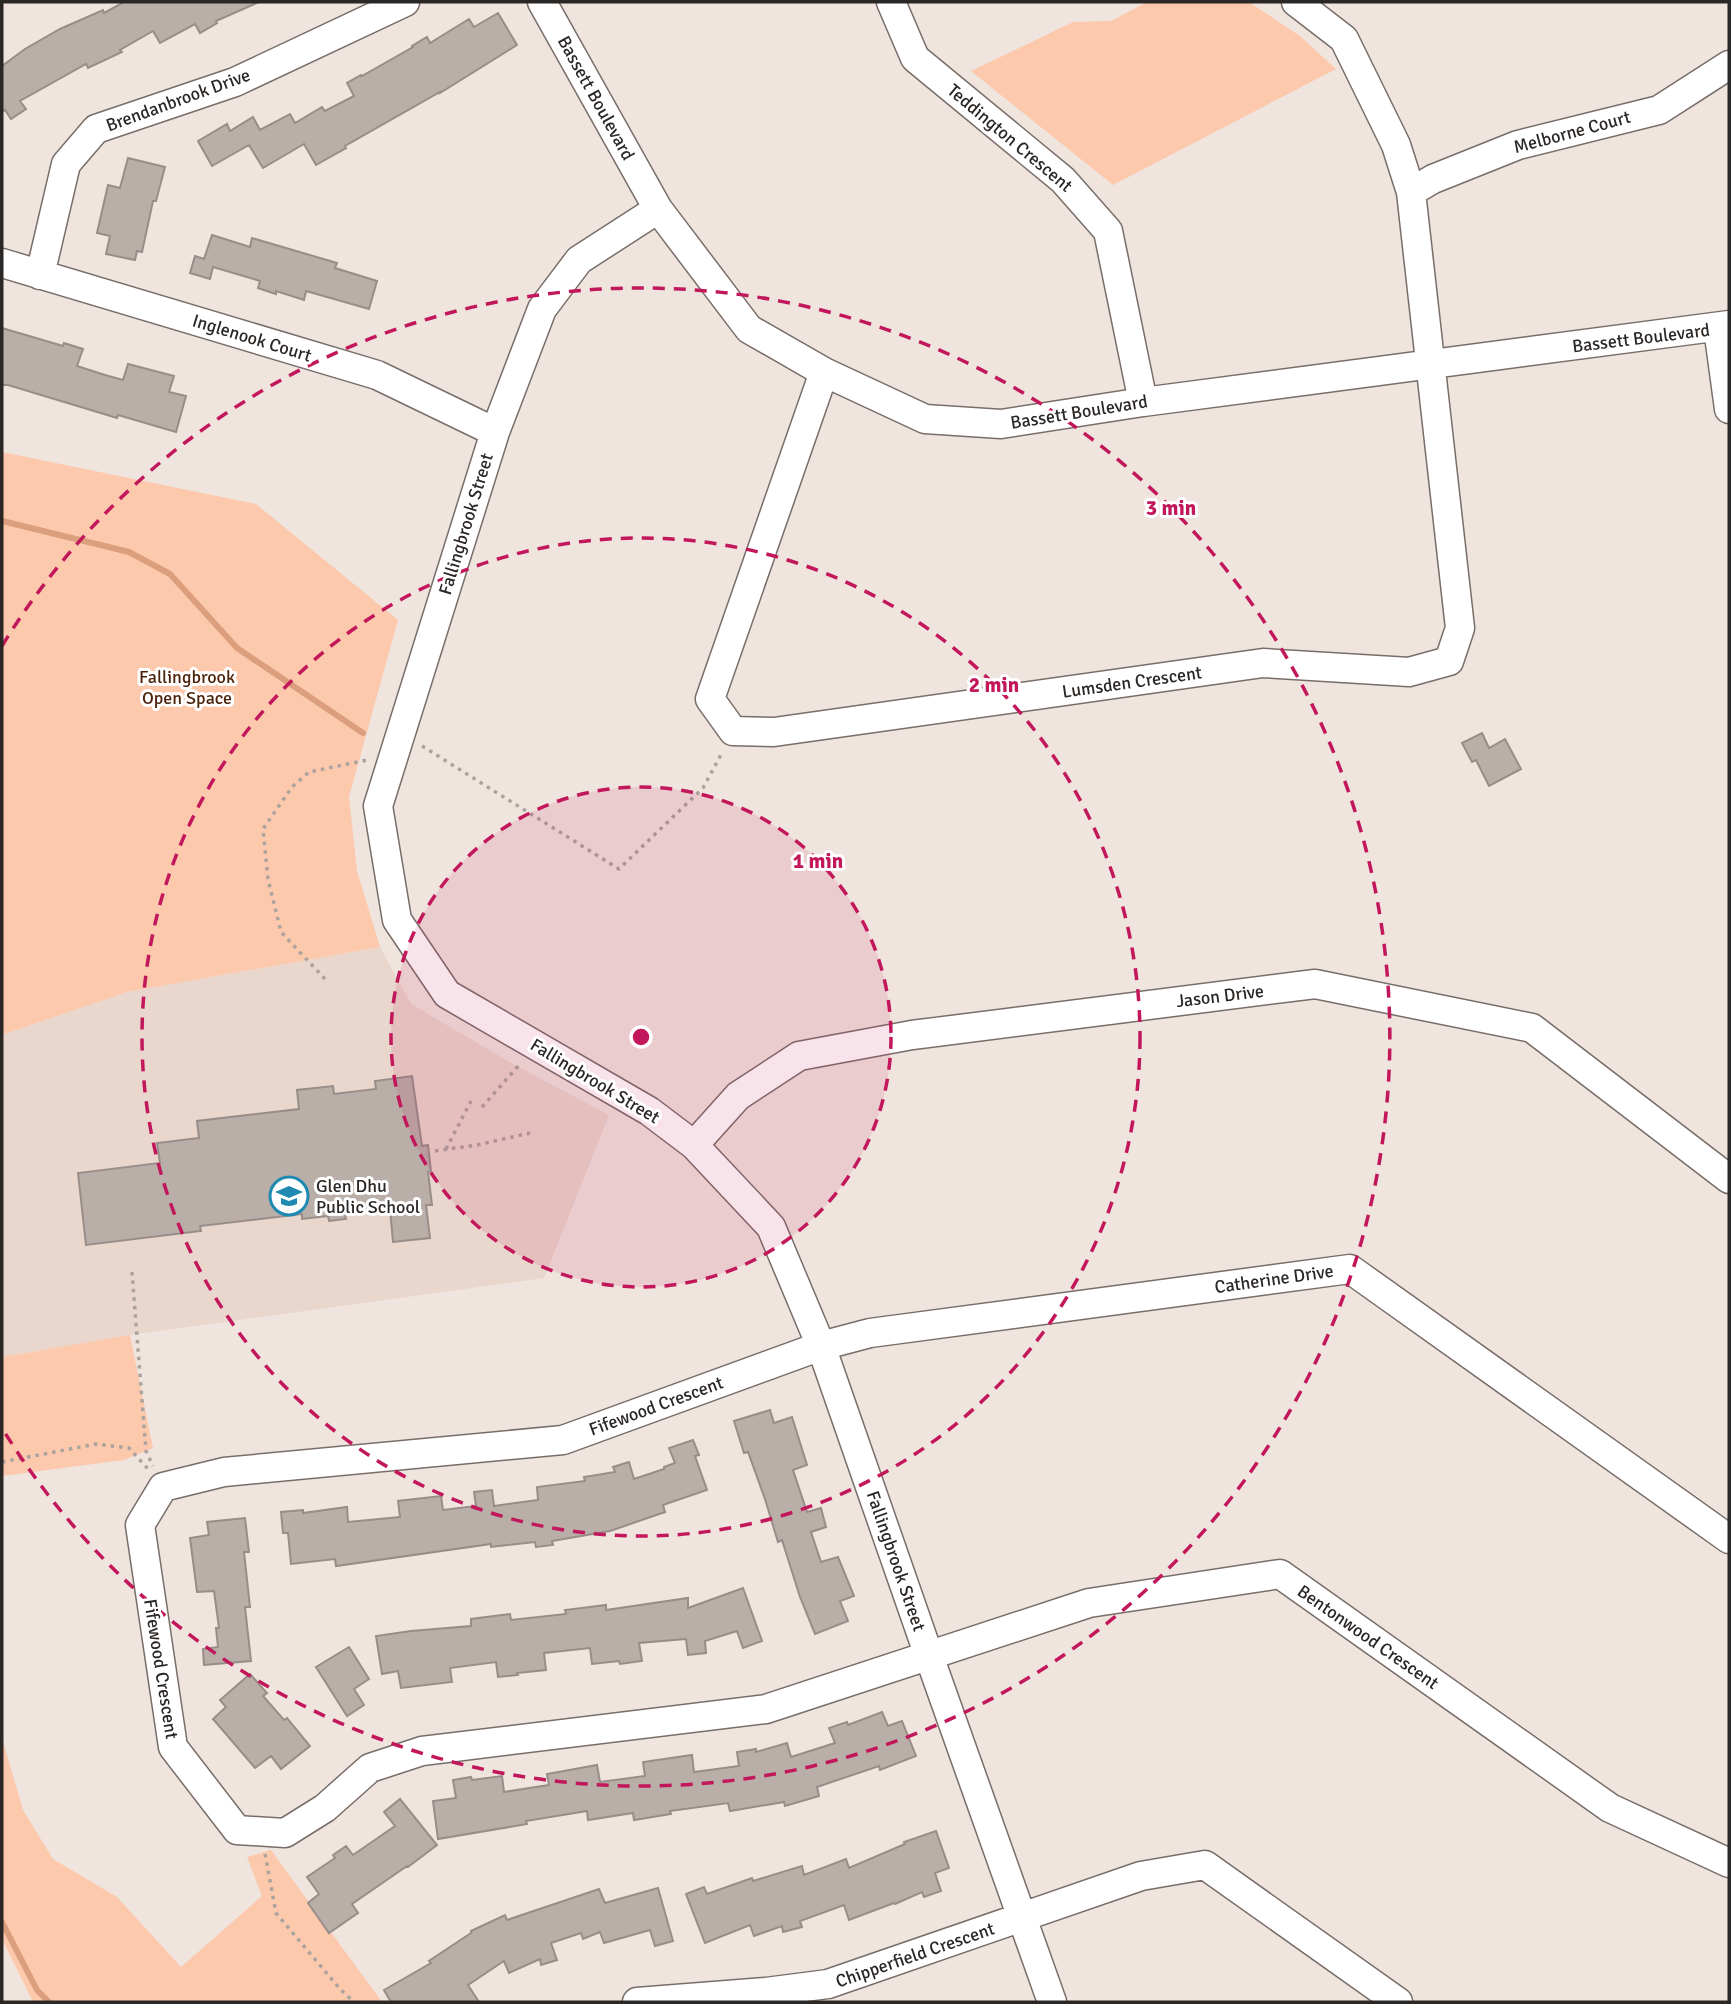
<svg xmlns="http://www.w3.org/2000/svg" width="1731" height="2004" font-family="Signika,sans-serif">
  <rect width="100%" height="100%" fill="#f0e4de"/>
  <path fill="#e9d6cc" d="M380 947 411 1004 513 1064 609 1115 544 1278 130 1335 2 1357V1035L127 992Z"/>
  <path fill="#fcc9ad" d="M1147 2H1249L1300 36 1336 69 1113 185 971 71 1073 22 1111 21Z
    M2 452 256 504 398 620 349 797 357 871 380 947 127 992 2 1035Z
    M130 1335 153 1448 124 1460 2 1476V1357Z
    M2 1738 23 1810 53 1859 117 1897 181 1967 262 1896 247 1857 271 1850 382 2002H33L2 1939Z"/>
  <g fill="none" stroke-linecap="round" stroke-linejoin="round">
    <path stroke="#dc9f7e" stroke-width="6" d="M2 521 129 552 170 574 237 648 363 733
      M2 1922 37 1990 49 2002"/>
  </g>
  <path fill="#b9aea8" stroke="#988d88" stroke-width="2" d="M124 2H259L216 21 217 23 200 33 195 24 160 43 153 31 120 50 122 52 88 68 86 64 20 101 26 109 11 119 5 110 2 112V66L25 49 60 29 103 10 104 13Z
    M498 13 517 45 440 93V92L345 146 346 148 316 165 304 144 263 168 249 145 212 166 198 141 227 124 230 131 253 117 260 130 290 114 295 123 322 107 325 111 354 96 347 83 361 75 362 76 413 47 412 46 427 37 430 43 469 19 474 27Z
    M128 158 165 167 156 201H153L142 252 137 251 135 260 106 254 110 236 97 233 108 185 120 188Z
    M212 235 250 247 252 238 337 263 335 268 377 281 369 309 306 291 304 300 276 291V294L258 288 260 281 213 267 210 279 190 273 195 256 204 259Z
    M2 328 63 346 64 343 83 349 77 366 105 375 123 380 128 364 174 376 169 392 186 396 176 432 118 415 117 418 8 385H2Z
    M1482 733 1489 748 1505 739 1521 769 1489 786 1476 760 1472 762 1462 743Z
    M412 1076 422 1146 428 1145 431 1171 428 1172 432 1205H426L430 1238 393 1242 390 1209 345 1215 346 1219 329 1221 328 1216 302 1219V1214L200 1226 201 1231 86 1245 78 1173 160 1163 157 1143 199 1138 197 1121 299 1109 297 1090 333 1086 334 1094 376 1089 375 1081Z
    M770 1410 774 1423 792 1417 807 1465 793 1470 807 1512 821 1508 826 1527 811 1532 821 1562 838 1557 854 1596 840 1601 848 1621 815 1634 800 1597 782 1540 778 1542 765 1499 748 1452 744 1453 734 1421Z
    M693 1440 699 1455 695 1456 707 1490 663 1505 665 1512 610 1531 552 1541 553 1545 536 1547 535 1542 491 1547V1544L336 1566 335 1559 291 1564 288 1533H283L281 1512 303 1510V1513L347 1507 348 1522 400 1517 398 1501 441 1496 443 1510 476 1506 474 1492 492 1490 494 1506 538 1500 537 1487 585 1481 584 1477 615 1472 613 1467 629 1462 634 1479 664 1469V1467L675 1463 669 1448Z
    M245 1518 249 1552H244L250 1607H245L251 1661 204 1665 203 1649 218 1647 216 1628H219L214 1591 197 1592 190 1538 209 1535 207 1522Z
    M743 1588 762 1641 743 1648 737 1631 705 1641 706 1653 688 1655 686 1639 639 1643 642 1661 620 1664 619 1661 592 1664 590 1648 544 1653 546 1670 517 1673 518 1675 498 1677 496 1662 450 1668 452 1682 401 1688 398 1671 382 1674 376 1636 411 1631 471 1626V1619L510 1614 511 1620 566 1614 565 1610 606 1605V1610L688 1598V1608Z
    M349 1647 369 1679 354 1689 364 1705 347 1716 316 1667Z
    M250 1674 267 1693 263 1696 284 1720 287 1718 310 1746 281 1769 271 1756 255 1768 213 1719 226 1707 220 1700Z
    M882 1712 888 1726 902 1721 916 1756 880 1770 879 1766 817 1787 819 1796 785 1806 784 1802 730 1811 728 1803 670 1811 671 1814 634 1820 633 1813 588 1820 587 1811 526 1821 527 1824 438 1839 433 1801 456 1798 453 1780 471 1777 472 1780 502 1776 504 1792 549 1785 547 1774 597 1765 600 1782 645 1776 643 1762 692 1755 694 1772 739 1766 737 1752 756 1749V1752L787 1743 791 1757 835 1743 829 1728 847 1722 848 1725Z
    M400 1799 437 1845 408 1867 407 1866 352 1904 358 1913 329 1933 308 1903 319 1894 307 1877 335 1858 333 1855 346 1846 353 1855 395 1826 384 1812Z
    M936 1831 949 1868 935 1873 941 1891 924 1897 922 1892 895 1904 894 1903 849 1920 844 1905 800 1921 802 1927 783 1932 782 1926 754 1936 750 1925 705 1943 686 1894 704 1887 707 1894 752 1878 753 1881 802 1866 804 1875 846 1859 849 1868 905 1844 904 1842Z
    M658 1888 673 1941 655 1946 650 1930 604 1943 600 1932 583 1939 581 1933 551 1943 557 1960 541 1965 540 1959 509 1973 504 1961 468 1985 479 2002H391L384 1990 431 1963 429 1961 471 1933V1931L505 1915 507 1920 599 1889 605 1903Z"/>
  <g fill="none" stroke-linecap="round" stroke-linejoin="round">
    <defs>
      <path id="minor" d="M542 2 658 209 749 329 824 372 925 419 1001 424 1143 402 1729 325
        M891 2 915 58 1063 180 1108 231 1143 402
        M1411 192 1433 179 1518 145 1659 110 1729 65
        M658 209 579 260 542 309 495 432 378 806 397 920 447 994 649 1111 694 1145 771 1227 821 1346 929 1656 1052 2002
        M2 263 377 375 495 432
        M40 275 66 164 96 129 235 82 405 2
        M1718 328 1729 409
        M824 372 710 699 733 731 774 732 1263 663 1409 672 1449 661 1460 628 1411 192 1396 145 1344 39 1296 2
        M694 1145 738 1096 799 1056 912 1035 1315 984 1532 1028 1729 1179
        M1729 1539 1350 1269 870 1333 821 1346 563 1440 224 1472 163 1487 140 1525 173 1747 237 1830 285 1833 325 1808 370 1768 422 1751 766 1709 1089 1603 1280 1574 1610 1808 1729 1863
        M637 2002 766 1992 828 1984 1141 1876 1205 1865 1398 2002"/>
    </defs>
    <use href="#minor" stroke="#786d68" stroke-width="31"/>
    <path stroke="#aca39e" stroke-width="3.5" stroke-dasharray="3.5 5" stroke-linecap="butt" d="M422 746 619 869 703 788 723 751
      M325 979 281 932 268 879 263 829 292 787 309 772 367 760
      M482 1107 520 1064
      M446 1149 471 1101
      M435 1151 477 1145 530 1133
      M132 1272 146 1451 153 1466
      M2 1462 96 1444 129 1448 148 1469
      M265 1854 276 1913 340 1989 354 2002"/>
    <use href="#minor" stroke="#fff" stroke-width="28"/>
  </g>
  <circle cx="641" cy="1037" r="250" fill="#c2185b" fill-opacity=".12"/>
  <g fill="none" stroke="#c2185b" stroke-width="3.5" stroke-dasharray="12 9">
    <circle cx="641" cy="1037" r="250"/>
    <circle cx="641" cy="1037" r="499"/>
    <path d="M2 646A749 749 0 1 1 2 1428"/>
  </g>
  <defs>
    <symbol id="school-ring" viewBox="-11 -11 22 22"><circle r="9.5" fill="#fff" stroke="#2089b1" stroke-width="1.5"/><path d="M0-5L7-2L0 1L-7-2ZM-4 1L0 2.5L4 1V4Q0 6-4 4Z" fill="#2089b1"/></symbol>
  </defs>
  <g fill-rule="evenodd">
    <use href="#school-ring" x="267" y="1174" width="44" height="44"/>
  </g>
  <g text-anchor="middle" stroke-width="6" stroke-linejoin="round" paint-order="stroke">
    <g font-size="18" fill="#2b2725" stroke="#fff">
      <text transform="translate(596 98) rotate(61)" y="6">Bassett Boulevard</text>
      <text transform="translate(178 100) rotate(-20)" y="6">Brendanbrook Drive</text>
      <text transform="translate(1572 132) rotate(-15)" y="6">Melborne Court</text>
      <text transform="translate(1010 138) rotate(40)" y="6">Teddington Crescent</text>
      <text transform="translate(252 338) rotate(17)" y="6">Inglenook Court</text>
      <text transform="translate(1641 338) rotate(-7)" y="6">Bassett Boulevard</text>
      <text transform="translate(1079 412) rotate(-9)" y="6">Bassett Boulevard</text>
      <text transform="translate(466 524) rotate(-73)" y="6">Fallingbrook Street</text>
      <text transform="translate(1132 682) rotate(-8)" y="6">Lumsden Crescent</text>
      <text transform="translate(1220 996) rotate(-7)" y="6">Jason Drive</text>
      <text transform="translate(595 1081) rotate(31)" y="6">Fallingbrook Street</text>
      <text transform="translate(1274 1279) rotate(-8)" y="6">Catherine Drive</text>
      <text transform="translate(656 1406) rotate(-20)" y="6">Fifewood Crescent</text>
      <text transform="translate(896 1561) rotate(71)" y="6">Fallingbrook Street</text>
      <text transform="translate(1368 1637) rotate(35)" y="6">Bentonwood Crescent</text>
      <text transform="translate(161 1669) rotate(81)" y="6">Fifewood Crescent</text>
      <text transform="translate(915 1955) rotate(-19)" y="6">Chipperfield Crescent</text>
    </g>
    <g font-size="18" fill="#4b230a" stroke="#fff">
      <text x="187" y="683">Fallingbrook<tspan x="187" dy="21">Open Space</tspan></text>
    </g>
    <g font-size="18" fill="#2b2725" stroke="#fff" text-anchor="start">
      <text x="316" y="1192">Glen Dhu<tspan x="316" dy="21">Public School</tspan></text>
    </g>
  </g>
  <circle cx="641" cy="1037" r="10" fill="#c2185b" stroke="#fff" stroke-width="3.5"/>
  <g font-size="21" text-anchor="middle" font-weight="bold" fill="#c2185b" stroke="#fff" stroke-width="6" stroke-linejoin="round" paint-order="stroke">
    <text x="1171" y="515">3 min</text>
    <text x="994" y="692">2 min</text>
    <text x="818" y="868">1 min</text>
  </g>
  <rect width="1731" height="2004" fill="none" stroke="#2b2725" stroke-width="7"/>
</svg>
